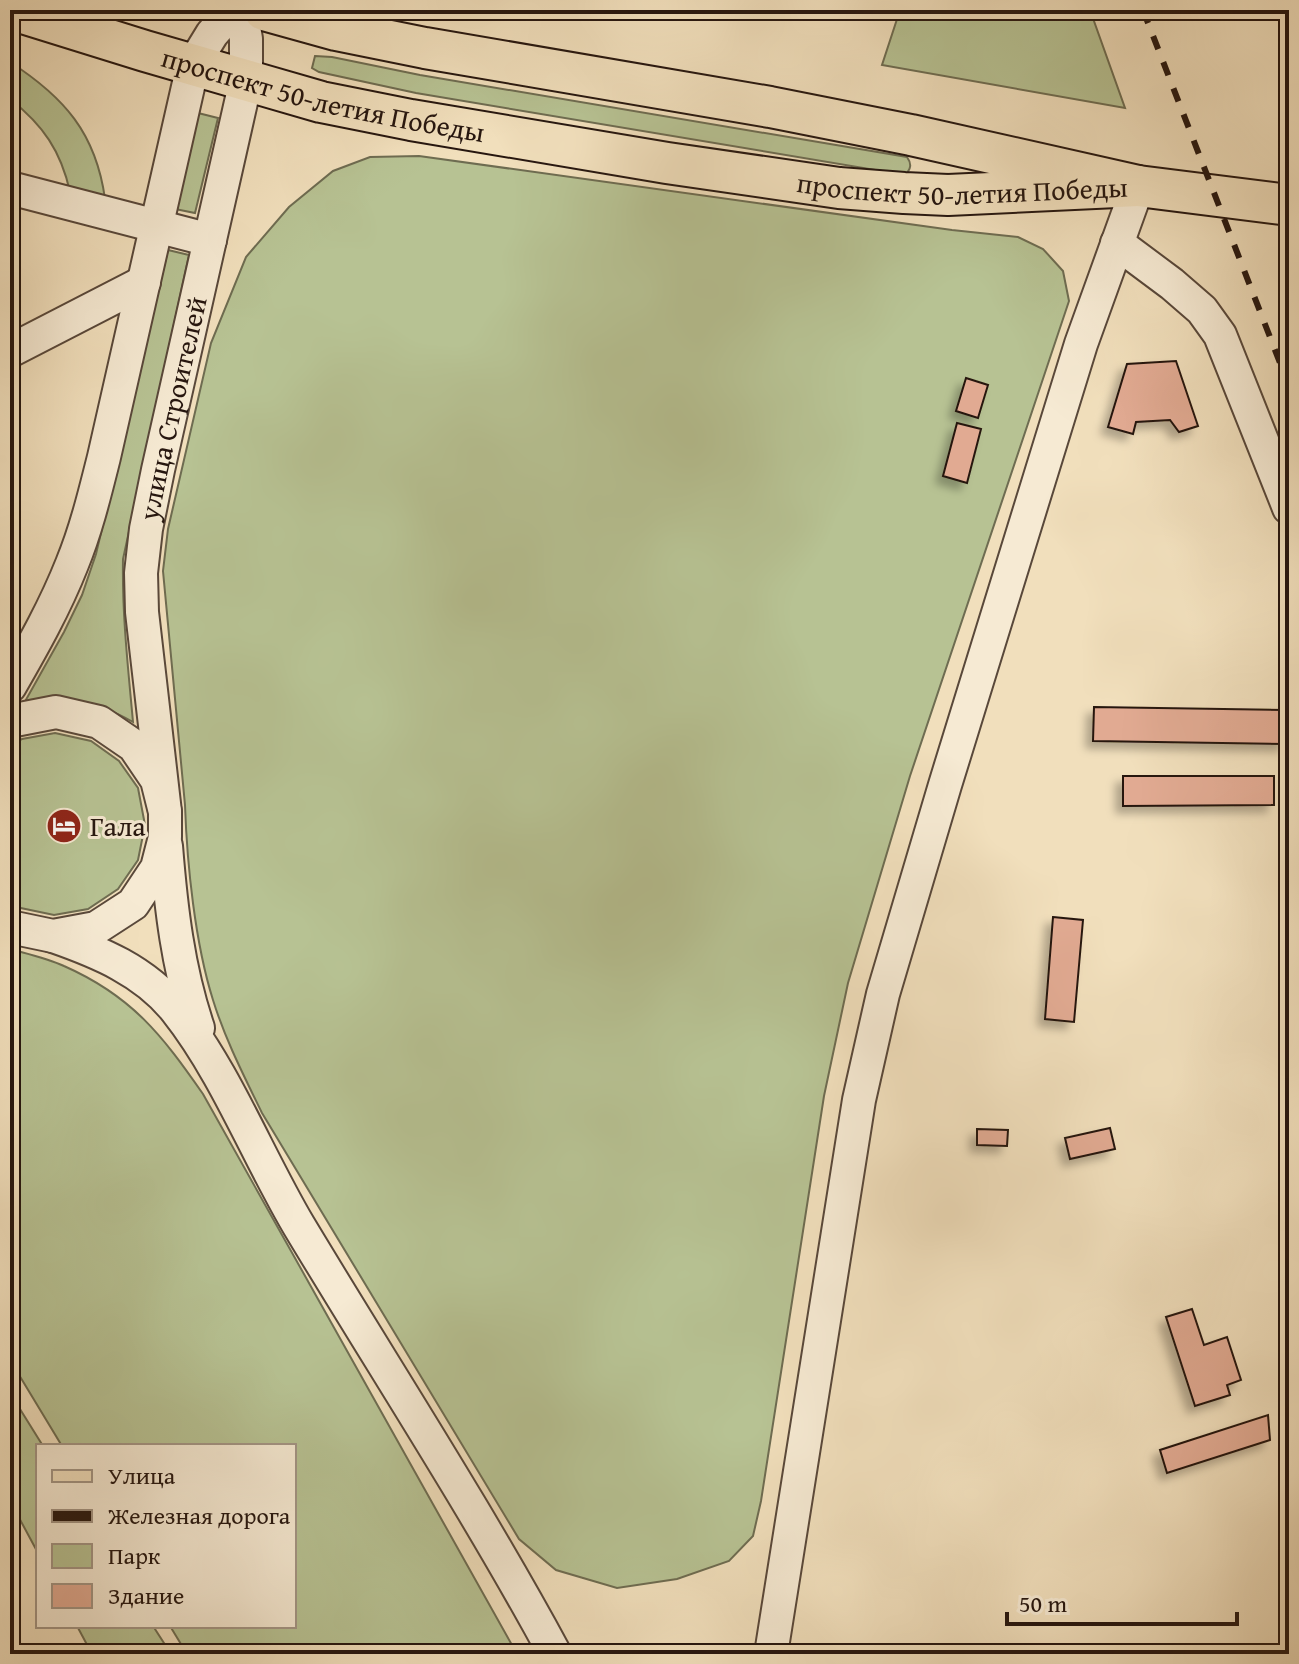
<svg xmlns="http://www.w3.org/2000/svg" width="1299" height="1664" font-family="'Gentium Book Plus',serif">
  <defs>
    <filter id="shadow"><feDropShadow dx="-7" dy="7" stdDeviation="4" flood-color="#0004"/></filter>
  </defs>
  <rect width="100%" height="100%" fill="#f1dfbc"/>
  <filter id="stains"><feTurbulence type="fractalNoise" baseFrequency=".0025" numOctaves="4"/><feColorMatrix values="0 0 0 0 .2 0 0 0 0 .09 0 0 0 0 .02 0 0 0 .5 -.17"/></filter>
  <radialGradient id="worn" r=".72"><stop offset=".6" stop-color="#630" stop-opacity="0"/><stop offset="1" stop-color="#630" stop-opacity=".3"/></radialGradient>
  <path fill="#b7c293" stroke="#6e6c51" stroke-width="2" d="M900 10H1090L1125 108 882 65Z
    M315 56 332 57 420 75 907 157C912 164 911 169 905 175L416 93 319 72 312 68Z
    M10 62C64 97 96 133 105 199L70 192C61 151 43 125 10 99Z
    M198 113 218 118 195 213 175 209Z
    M419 156 952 230 1018 237 1043 249 1063 271 1069 301 910 776 848 983 824 1096 761 1501 753 1536 729 1561 677 1579 617 1588 556 1570 519 1539 262 1113C244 1076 225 1039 213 1000 195 943 187 864 185 805L163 571 168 529 211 343 246 257 289 207 333 171 370 157Z
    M168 250 189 255 123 559C122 614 128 667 133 722 89 697 70 700 23 705L64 632 82 595 96 554Z
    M55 733 91 741 119 761 138 788 145 825 138 860 118 889 88 909 54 915 16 907 10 902V747L22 739Z
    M10 949C28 954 47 958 64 966 132 996 162 1035 203 1094L517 1654H187L170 1626H294V1446H62L10 1360Z
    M10 1393 43 1446H38V1553L10 1501Z
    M77 1626H153L171 1654H92Z"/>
  <path fill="#e1aa92" stroke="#26160f" stroke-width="2" filter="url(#shadow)" d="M1176 361 1198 426 1179 432 1170 420 1136 422 1133 434 1108 427 1127 364Z
    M966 378 988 385 978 418 956 411Z
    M957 423 981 429 967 483 943 476Z
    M1094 707 1287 710 1286 744 1093 741Z
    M1123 776H1274V805L1123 806Z
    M1053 917 1083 920 1074 1022 1045 1019Z
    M1110 1128 1115 1149 1070 1159 1065 1138Z
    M977 1129 1008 1130 1007 1146 977 1145Z
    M1192 1309 1204 1345 1227 1337 1241 1380 1227 1385 1230 1395 1195 1406 1166 1317Z
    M1268 1415 1270 1440 1167 1473 1160 1450Z"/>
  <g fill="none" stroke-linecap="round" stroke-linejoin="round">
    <defs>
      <g id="minor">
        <path d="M10 188 210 240"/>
        <path d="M1117 243 1172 284 1202 310 1220 335 1289 508"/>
        <path d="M10 351 144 282"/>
        <path d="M10 686C33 646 55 607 72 564 86 530 95 493 104 457L193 65 212 34 233 10"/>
        <path d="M10 723 15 720 56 712 99 722 134 746 157 780 165 812V837L157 868 133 904 96 928 53 936 10 927"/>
        <path id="s1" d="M165 812 142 612 141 573 146 529 158 470 246 80V39L241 10"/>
        <path d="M166 846C171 908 178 969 198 1028"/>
        <path d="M53 936C99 952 145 971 176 1010 226 1073 258 1157 299 1226 385 1369 476 1508 555 1654"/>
        <path d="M771 1654 859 1100 883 994 945 785 1081 344 1138 186"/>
      </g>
      <g id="major">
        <path id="s2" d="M13 10 145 51 321 102 411 120 667 163 839 188 904 193 948 195 1138 186"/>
        <path d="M264 10 336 30 425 48 770 107 911 135 1138 186 1289 205"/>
      </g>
    </defs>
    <use href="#minor" stroke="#59483a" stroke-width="36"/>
    <use href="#major" stroke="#26160f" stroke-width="44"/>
    <use href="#minor" stroke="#f6ead3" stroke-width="32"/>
    <use href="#major" stroke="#f1dfbc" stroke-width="40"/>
    <path stroke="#26160f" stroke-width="6" stroke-dasharray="14 14" stroke-linecap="butt" d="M1143 10 1289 386"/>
  </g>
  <defs>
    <symbol id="hotel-disc" viewBox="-11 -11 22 22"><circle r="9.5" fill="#8f2418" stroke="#f6ead3"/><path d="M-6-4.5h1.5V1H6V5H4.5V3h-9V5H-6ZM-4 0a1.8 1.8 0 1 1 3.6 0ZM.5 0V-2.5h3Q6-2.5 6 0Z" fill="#fff"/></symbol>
  </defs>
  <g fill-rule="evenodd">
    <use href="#hotel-disc" x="44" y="806" width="40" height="40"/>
  </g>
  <g text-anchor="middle" stroke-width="6" stroke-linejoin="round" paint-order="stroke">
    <g font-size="28" fill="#26160f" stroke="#f6ead3">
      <text dy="10" stroke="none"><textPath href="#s2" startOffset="322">проспект 50-летия Победы</textPath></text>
      <text dy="10" stroke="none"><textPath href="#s2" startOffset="970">проспект 50-летия Победы</textPath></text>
      <text dy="10" stroke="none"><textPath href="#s1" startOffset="408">улица Строителей</textPath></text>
    </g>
    <g font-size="28" fill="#26160f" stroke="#f6ead3" text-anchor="start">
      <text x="90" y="836">Гала</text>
    </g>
  </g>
  <rect width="1299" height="1664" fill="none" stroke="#f1dfbc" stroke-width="40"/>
  <rect x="12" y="12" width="1275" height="1640" fill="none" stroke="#26160f" stroke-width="4"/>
  <rect x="20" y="20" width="1259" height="1624" fill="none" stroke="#26160f" stroke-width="2"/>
  <rect x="36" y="1444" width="260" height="184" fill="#f6ead3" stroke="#a39585" stroke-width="2"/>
  <rect x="52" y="1470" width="40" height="12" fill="#f1dfbc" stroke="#a39585" stroke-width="2"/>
  <text x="108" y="1484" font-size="24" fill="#26160f">Улица</text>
  <rect x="52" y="1510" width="40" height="12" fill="#26160f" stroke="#a39585" stroke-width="2"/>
  <text x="108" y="1524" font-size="24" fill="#26160f">Железная дорога</text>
  <rect x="52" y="1544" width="40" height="24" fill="#b7c293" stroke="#a39585" stroke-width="2"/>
  <text x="108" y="1564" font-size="24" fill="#26160f">Парк</text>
  <rect x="52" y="1584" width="40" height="24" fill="#e1aa92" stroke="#a39585" stroke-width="2"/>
  <text x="108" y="1604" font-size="24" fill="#26160f">Здание</text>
  <path d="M1007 1612v12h230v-12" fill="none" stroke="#26160f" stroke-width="4"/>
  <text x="1019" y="1612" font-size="24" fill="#26160f" stroke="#f6ead3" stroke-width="6" paint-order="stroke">50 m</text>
  <rect width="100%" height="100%" filter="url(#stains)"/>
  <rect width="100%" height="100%" fill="url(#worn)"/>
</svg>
